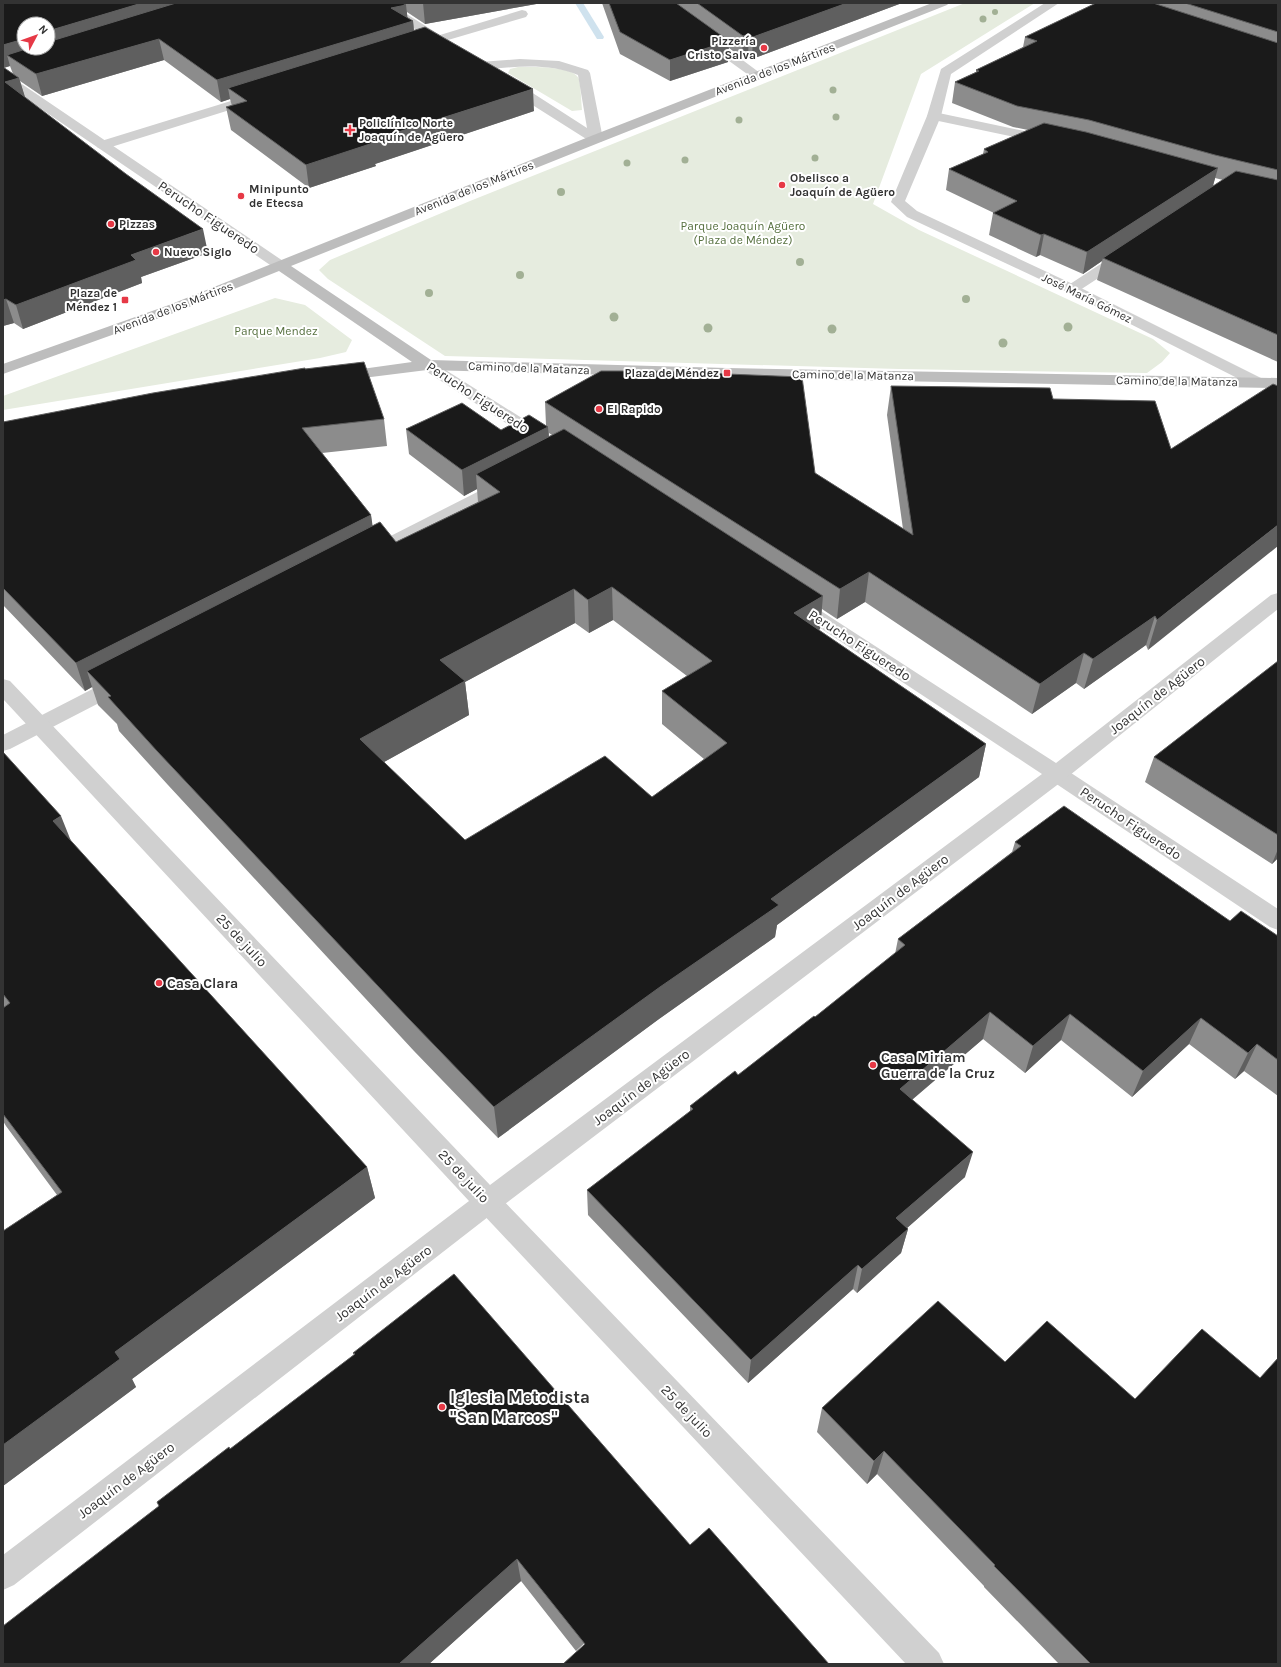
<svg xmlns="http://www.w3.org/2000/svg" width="1281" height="1667" font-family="Karla,sans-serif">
  <rect width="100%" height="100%" fill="#fff"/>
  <path fill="#e6ecdf" d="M965 3H1035L921 74 873 204 919 230 1153 339 1170 353 1162 362 1147 373 899 369 445 356 328 279 319 270 330 260 470 201Z
    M518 67C530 67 574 65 579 79 581 89 581 100 582 110L572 111 508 73 510 69Z
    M275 298 305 305 352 340 346 352 320 358 3 410V396Z"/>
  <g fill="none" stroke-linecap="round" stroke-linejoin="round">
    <path fill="#cfe2ee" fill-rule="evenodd" d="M575 3H583L604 37 603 39H597Z"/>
    <path fill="#d0d0d0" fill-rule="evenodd" d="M375 3H389L440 35 522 10 526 11 528 14 526 17 448 40 452 44 450 47 446 48 437 44 416 50 412 49 410 46 412 43 429 38Z
      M520 59 559 61 588 70 590 73 603 139 601 142H591L504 87 503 84 504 81H514L587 128 578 75C547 62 513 67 480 70L476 69 474 66 476 63 480 62Z
      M260 92 265 93 266 96 265 99 108 148H98L96 145 98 142Z
      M934 112 1048 136 1053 137 1055 140 1053 143 1048 144 929 119 927 116 929 113Z
      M1124 251 1129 252 1131 255 1129 258 1077 292 1072 294 1067 292 1064 289 1067 286 1119 252Z"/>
    <path fill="#d0d0d0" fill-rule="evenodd" d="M654 3H666L764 76 762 79H754L660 11Z
      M1045 3H1059L951 74 941 116 905 201 917 211 1077 286 1263 379 1265 382 1263 385 1257 387 1251 385 1067 292 907 217 891 202 927 116 941 69Z
      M3 73 7 74 286 263 288 266 286 269 281 270 276 269 3 83Z
      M505 480 511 481 514 485 511 489 375 559 368 561 361 559 359 555 361 551 499 481Z
      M123 675 130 677 133 682 130 687 10 749 3 751V735L116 677Z
      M1057 766 1065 769 1278 909V930L1270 927 1049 779 1046 774 1049 769Z
      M488 1190 497 1194 939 1653 944 1664H906L479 1210 475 1202 479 1194Z"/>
    <path fill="#d0d0d0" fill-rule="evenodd" d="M427 360 433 362 547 434 550 438 547 442 541 443 535 442 421 368 419 365 421 362Z
      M1278 593V609L1065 779 497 1210 14 1585 3 1590V1555L469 1201 3 699V679L10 681 490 1185 1042 774 790 608 787 604 790 600 797 598 804 600 1056 763 1271 595Z"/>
    <path fill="#bdbdbd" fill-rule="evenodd" d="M932 3H949L947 5 601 142 291 266 431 360 727 368 1278 378V388L727 378 427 370 339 381 333 379 331 376 333 373 412 362 279 271 179 311 3 374V364L169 305 591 136Z"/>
  </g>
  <g fill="#a2b095">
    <circle cx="995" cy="12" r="3"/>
    <circle cx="983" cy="19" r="3.5"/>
    <circle cx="833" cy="90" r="3.5"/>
    <circle cx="836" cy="117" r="3.5"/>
    <circle cx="739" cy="120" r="3.5"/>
    <circle cx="815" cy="158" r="3.5"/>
    <circle cx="685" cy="160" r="3.5"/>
    <circle cx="627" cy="163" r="3.5"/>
    <circle cx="561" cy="192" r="4"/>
    <circle cx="800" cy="262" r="4"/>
    <circle cx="520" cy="275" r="4"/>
    <circle cx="429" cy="293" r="4"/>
    <circle cx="966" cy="299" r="4"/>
    <circle cx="614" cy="317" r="4.5"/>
    <circle cx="1068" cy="327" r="4.5"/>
    <circle cx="708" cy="328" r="4.5"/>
    <circle cx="832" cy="329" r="4.5"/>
    <circle cx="1003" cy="343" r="4.5"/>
  </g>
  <path fill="#8c8c8c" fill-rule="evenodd" d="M3 3H542L425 24 407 12V17L413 21 414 30 534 111 375 164 376 166 309 188 231 130 226 107 232 106 230 99 221 102 164 60 42 96 20 81 25 98 208 253 141 277 142 283 23 329 14 323 3 326ZM10 66 13 74 4 68Z
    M602 3H902L752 59 748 56 742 58 729 48 728 62 670 81 620 54Z
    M1096 3H1278V362L1097 280 1102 261 1083 274 1040 255 1036 257 989 235 993 213H994L946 190 949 169 983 154 984 149 1028 130 1013 127 952 103 955 82 976 72V70L1023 47 1025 37ZM1215 178 1223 180 1213 186Z
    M305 369 384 419 387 446 322 453 371 515 372 526 396 542 478 502 477 489 464 496 409 454 406 429 501 430 546 425 545 402 815 473 903 529 887 415 891 386 1053 399 1171 449 1273 384 1148 650 1146 645 1084 689 1076 683 1032 714 865 602 837 619 822 609 820 629 819 630 986 744 979 777 777 925 775 937 659 1019 498 1138 414 1051 168 785 119 731 117 724 98 705 92 687 85 691 3 605V422ZM549 433 552 435 549 436ZM613 620 687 676 662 691V724L704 759 652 797 465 840 384 762 469 715 465 682 575 623 589 633Z
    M1278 661V858L1272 864 1145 782 1154 757Z
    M3 752 70 840 367 1167 375 1198 132 1379 136 1387 3 1486V1231L57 1195 6 1126 3 1121 4 1007 3 1006Z
    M1015 842 1230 921 1278 936V1096L1244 1071 1235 1079 1189 1044 1132 1097 1061 1040 1025 1073 983 1039 912 1100 965 1177 907 1228 908 1229 901 1253 857 1293 853 1289 748 1383 588 1215 587 1190 690 1112V1106L738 1075 815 1017 895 954 898 939 1012 852Z
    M353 1353 690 1545 576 1651 521 1581 429 1664H3L159 1506 230 1449 354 1355Z
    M1005 1362 1135 1399 1260 1378 1278 1664H1059L984 1587V1586L877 1474 867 1484 817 1432 822 1408Z"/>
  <path fill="#5f5f5f" d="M142 3H215L20 63 7 55 10 66 3 68V45L24 39V48H48V31Z
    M423 3H542L425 24Z
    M847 3H902L752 59 753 37Z
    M406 5 408 22 413 21 415 42 228 88 230 99 221 102 217 80 391 8Z
    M749 34 748 56 742 58 743 36Z
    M159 39 164 60 42 96 36 74Z
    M729 41 728 62 670 81V60Z
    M19 78 26 100 5 82Z
    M533 89 534 111 375 164 376 166 309 188 306 165 370 141Z
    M1218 168 1212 189 1103 258 1102 261 1083 274 1087 252Z
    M203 229 208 253 141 277 142 283 23 329 16 305 131 255Z
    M1044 234 1040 255 1036 257 1041 235Z
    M6 299 14 323 3 326V300Z
    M548 427 550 452 476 474 477 489 464 496 462 470Z
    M371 515 375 542 87 671 92 687 85 691 76 663Z
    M1278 525V546L1148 650 1157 620Z
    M869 572 865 602 837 619 840 589Z
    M612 587 613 620 589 633 588 600Z
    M574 589 575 623 465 682 469 715 366 772 360 739 440 660Z
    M823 596 820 629 791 647 794 613Z
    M1155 616 1146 645 1084 689 1093 659Z
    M1084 653 1076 683 1032 714 1040 684Z
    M986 744 979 777 777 925 775 937 659 1019 498 1138 494 1107 771 899Z
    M61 816 75 851 53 821Z
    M1278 849V858L1272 864Z
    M990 1012 983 1039 894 1115 900 1089Z
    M1070 1014 1061 1040 1025 1073 1033 1046Z
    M1201 1018 1189 1044 1132 1097 1143 1071Z
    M1257 1044 1244 1071 1235 1079 1248 1053Z
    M973 1152 965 1177 890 1243 896 1218Z
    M367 1167 375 1198 132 1379 136 1387 3 1486V1445L115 1352Z
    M908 1229 901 1253 857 1293 862 1269Z
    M858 1265 853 1289 748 1383 751 1360Z
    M884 1451 877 1474 867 1484 874 1461Z
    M517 1559 521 1581 429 1664H399Z"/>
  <path fill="#1a1a1a" stroke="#5f5f5f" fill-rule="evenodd" d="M3 3H142L48 31V24H24V39L3 45Z
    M176 3H402L406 5 391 8 413 21 217 80 159 39 36 74 7 55 29 48H48V42Z
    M609 3H676L729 41 670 60 620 32Z
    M697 3H847L753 37 749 34 743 36Z
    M1096 3H1153L1278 43V170L1215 155 1089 120 1017 106 955 82 979 71 976 70 1037 41 1025 37Z
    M1185 3H1278V32Z
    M425 27 533 89 370 141 373 143 306 165 226 107 247 101 228 88Z
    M3 67 19 78 5 82 126 174 203 229 131 255 136 260 16 305 6 299 3 300Z
    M1044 123 1086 132 1218 168 1087 252 1044 234 1041 235 993 213 1017 201 949 169 988 152 984 149Z
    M1236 171 1278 180V335L1103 258Z
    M364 362 384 419 302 428 371 515 76 663 3 588V422L153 393 305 368V369Z
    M601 371H652L802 377 815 473 913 535 891 386 1050 388 1053 399 1155 401 1171 449 1273 384 1278 386V525L1157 620 1155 616 1093 659 1084 653 1040 684 869 572 840 589 545 402Z
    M462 403 501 430 529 415 548 427 462 470 406 429Z
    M564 429 823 596 794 613 986 744 771 899 779 905 660 987 494 1107 409 1019 157 751 108 697 111 696 87 671 380 522 396 542 500 492 476 474ZM612 587 712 661 662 691 727 743 652 797 605 756 465 840 360 739 465 681 440 660 574 589 588 600Z
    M1278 661V835L1154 757Z
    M3 752 61 816 53 821 367 1167 115 1352 120 1359 3 1445V1231L62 1192 3 1114V1008L10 1003 3 994Z
    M1064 806 1230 921 1241 911 1278 936V1060L1257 1044 1248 1053 1201 1018 1143 1071 1070 1014 1033 1046 990 1012 900 1089 973 1152 896 1218 908 1229 862 1269 858 1265 751 1360 587 1190 693 1109 690 1106 735 1071 738 1075 814 1016 815 1017 905 945 898 939 1021 846 1015 842Z
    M454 1274 690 1545 709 1528 829 1664H563L585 1644 517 1559 399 1664H3V1626L159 1506 157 1502 229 1447 230 1449 355 1354 353 1353Z
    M938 1301 1005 1362 1047 1321 1135 1399 1202 1329 1260 1378 1278 1358V1664H1091L994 1566 995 1565 884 1451 874 1461 822 1408Z"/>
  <g fill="#e63946" stroke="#fff" stroke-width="1.5">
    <circle cx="764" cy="48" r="4"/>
    <path d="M348 124h4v4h4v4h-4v4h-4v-4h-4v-4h4z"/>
    <circle cx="782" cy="185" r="4"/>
    <circle cx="241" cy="196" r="4"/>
    <circle cx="111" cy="224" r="4"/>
    <circle cx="156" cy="252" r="4"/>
    <rect x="121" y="296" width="8" height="8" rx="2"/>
    <rect x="723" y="369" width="8" height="8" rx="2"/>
    <circle cx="599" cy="409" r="4"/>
    <circle cx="159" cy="983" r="4"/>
    <circle cx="873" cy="1065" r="4"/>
    <circle cx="442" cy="1407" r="4"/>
  </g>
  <g text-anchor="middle" stroke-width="4" stroke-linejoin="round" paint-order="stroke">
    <g font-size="12" font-weight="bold" fill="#333" stroke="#fff" text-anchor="start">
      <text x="756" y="45" text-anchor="end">Pizzería<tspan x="756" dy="14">Cristo Salva</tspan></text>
      <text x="359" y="127">Policlínico Norte<tspan x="359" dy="14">Joaquín de Agüero</tspan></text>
      <text x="790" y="182">Obelisco a<tspan x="790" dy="14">Joaquín de Agüero</tspan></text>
      <text x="249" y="193">Minipunto<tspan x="249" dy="14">de Etecsa</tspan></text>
      <text x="119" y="228">Pizzas</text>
      <text x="164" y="256">Nuevo Siglo</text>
      <text x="117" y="297" text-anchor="end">Plaza de<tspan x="117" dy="14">Méndez 1</tspan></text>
      <text x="719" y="377" text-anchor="end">Plaza de Méndez</text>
      <text x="607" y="413">El Rapido</text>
    </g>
    <g font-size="12" fill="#333" stroke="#fff">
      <text transform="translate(775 69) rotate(-21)" y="4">Avenida de los Mártires</text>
      <text transform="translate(474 188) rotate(-22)" y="4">Avenida de los Mártires</text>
      <text transform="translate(1087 298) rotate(26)" y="4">José María Gómez</text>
      <text transform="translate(173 308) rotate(-21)" y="4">Avenida de los Mártires</text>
      <text transform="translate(529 368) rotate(2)" y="4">Camino de la Matanza</text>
      <text transform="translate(853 375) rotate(1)" y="4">Camino de la Matanza</text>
      <text transform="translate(1177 381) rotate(1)" y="4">Camino de la Matanza</text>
    </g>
    <g font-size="12" fill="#56703f" stroke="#fff">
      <text x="743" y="230">Parque Joaquín Agüero<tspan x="743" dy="14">(Plaza de Méndez)</tspan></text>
      <text x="276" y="335">Parque Mendez</text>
    </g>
    <g font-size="14" fill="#333" stroke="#fff">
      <text transform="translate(209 217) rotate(34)" y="5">Perucho Figueredo</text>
      <text transform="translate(478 397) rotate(33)" y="5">Perucho Figueredo</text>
      <text transform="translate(860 645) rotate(33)" y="5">Perucho Figueredo</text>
      <text transform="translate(1157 695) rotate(-38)" y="5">Joaquín de Agüero</text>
      <text transform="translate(1131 823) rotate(34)" y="5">Perucho Figueredo</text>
      <text transform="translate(900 892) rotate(-37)" y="5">Joaquín de Agüero</text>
      <text transform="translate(242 940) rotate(47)" y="5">25 de julio</text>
      <text transform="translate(641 1087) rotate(-37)" y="5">Joaquín de Agüero</text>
      <text transform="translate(464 1176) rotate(47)" y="5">25 de julio</text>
      <text transform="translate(383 1283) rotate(-37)" y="5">Joaquín de Agüero</text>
      <text transform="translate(687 1411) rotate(46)" y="5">25 de julio</text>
      <text transform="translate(126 1480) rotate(-37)" y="5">Joaquín de Agüero</text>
    </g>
    <g font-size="14" font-weight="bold" fill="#333" stroke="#fff" text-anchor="start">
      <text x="167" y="988">Casa Clara</text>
      <text x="881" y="1062">Casa Miriam<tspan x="881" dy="16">Guerra de la Cruz</tspan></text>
    </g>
    <g font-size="17" font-weight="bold" fill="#333" stroke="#fff" text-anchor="start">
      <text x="450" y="1403">Iglesia Metodista<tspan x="450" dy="20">"San Marcos"</tspan></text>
    </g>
  </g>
  <rect width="1281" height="1667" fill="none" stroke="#333333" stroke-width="8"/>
  <g transform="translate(36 36) rotate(49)"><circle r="19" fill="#ffffff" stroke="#adadad"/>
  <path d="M0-3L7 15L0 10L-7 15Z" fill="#e63946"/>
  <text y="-6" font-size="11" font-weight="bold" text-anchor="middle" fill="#333333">N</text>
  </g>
</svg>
